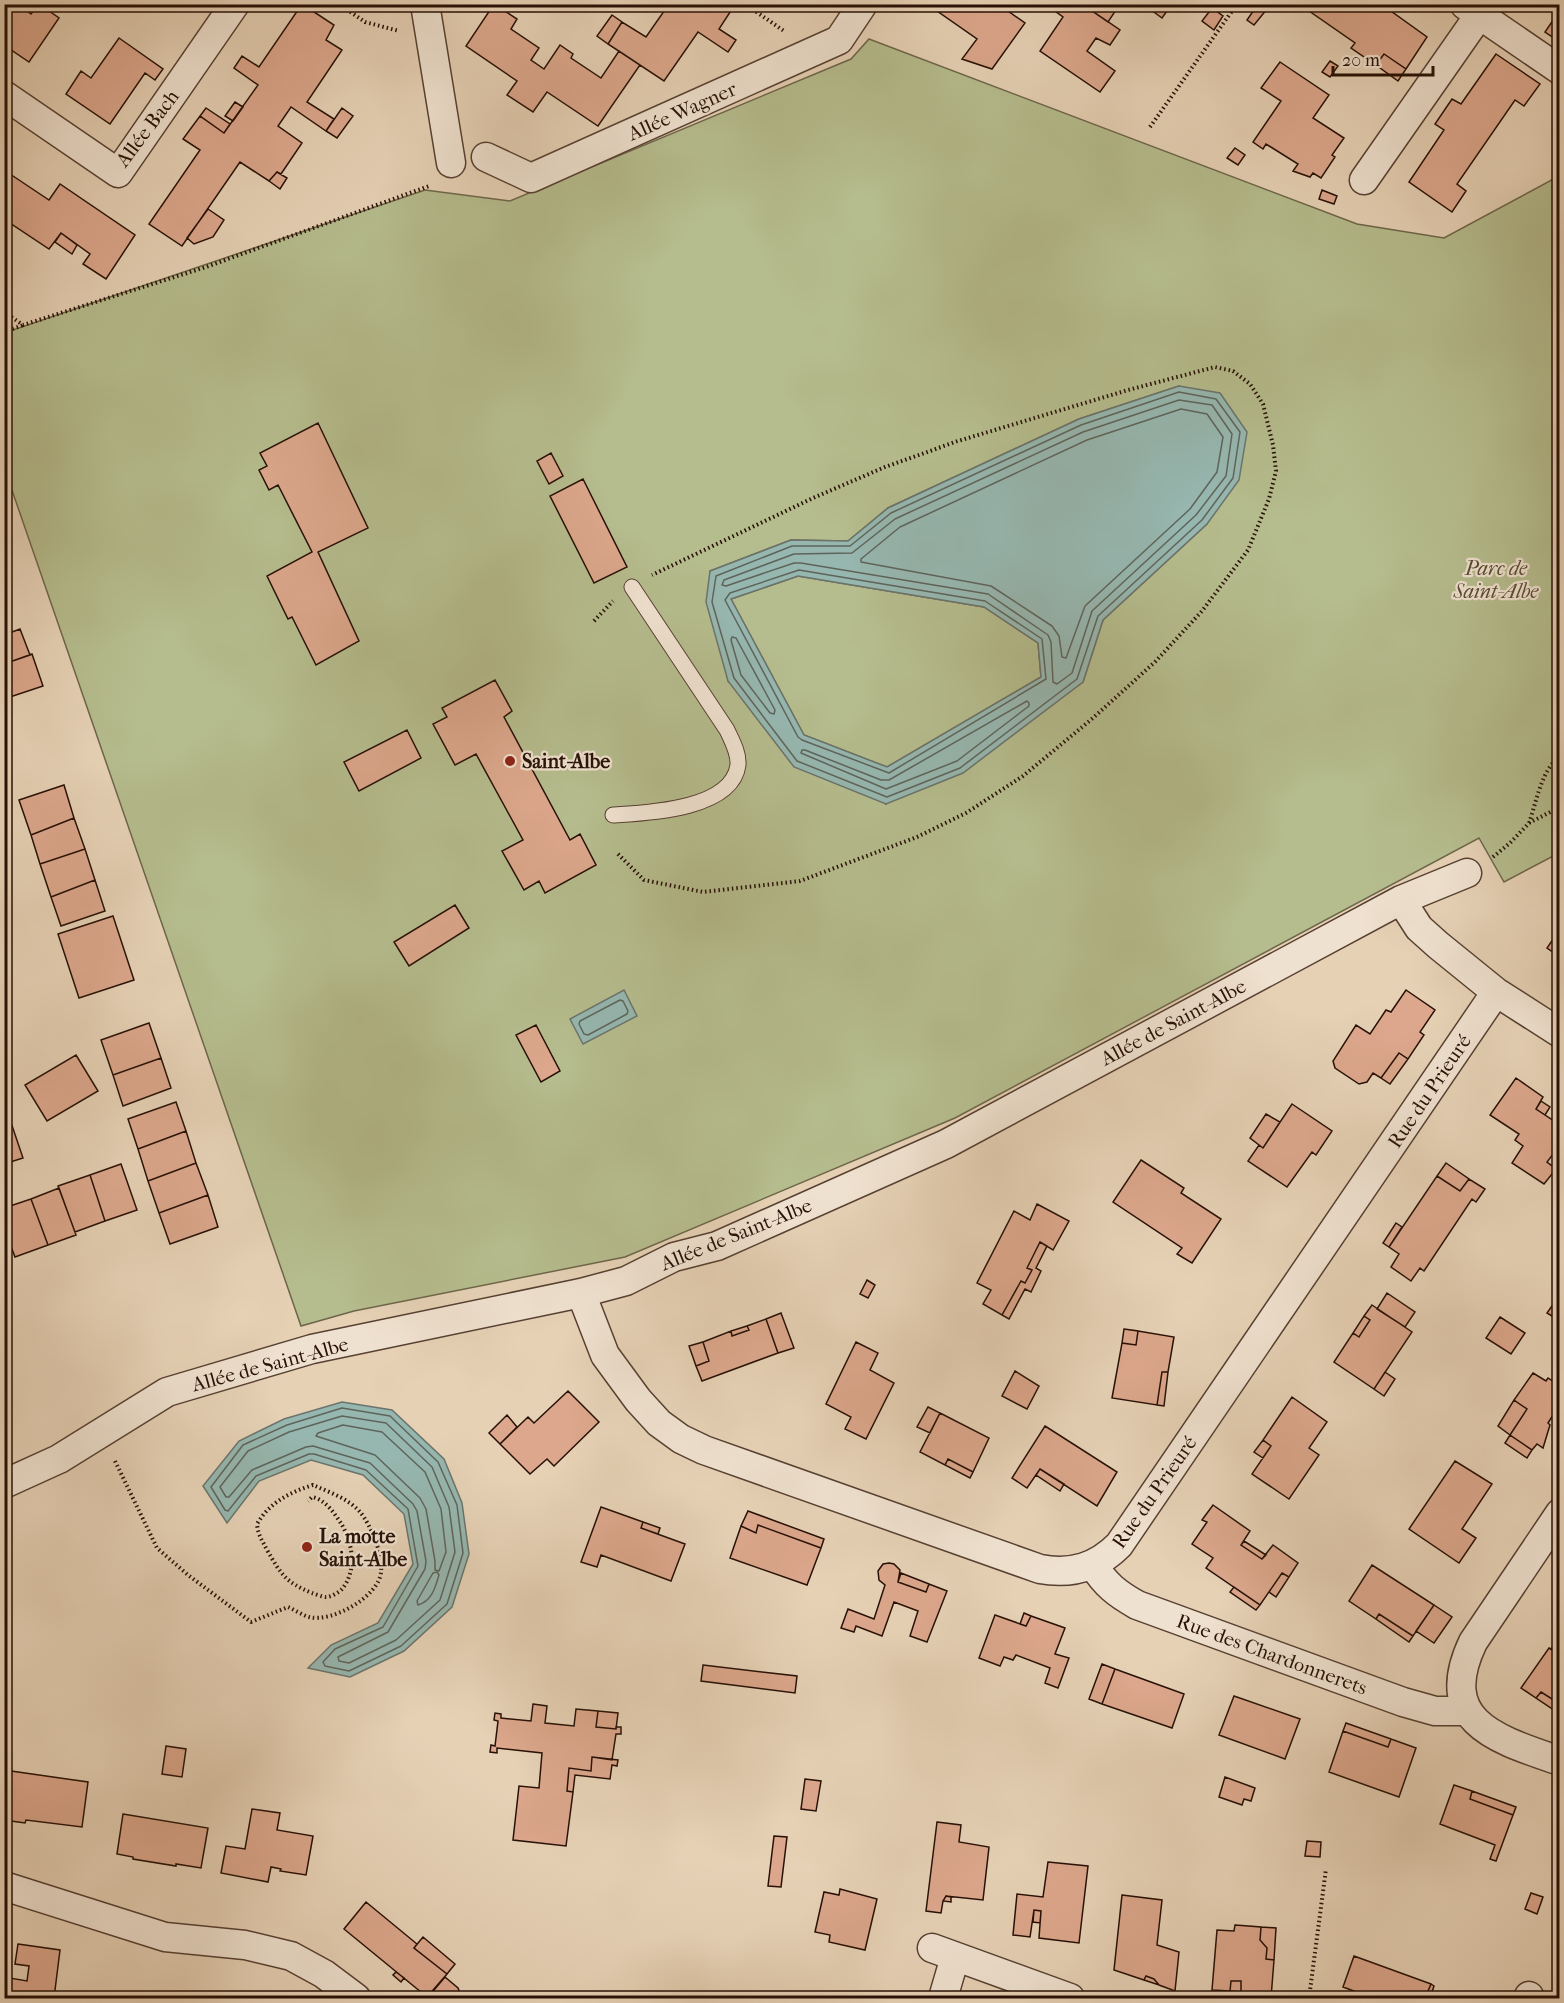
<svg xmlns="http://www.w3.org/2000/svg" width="1564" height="2003" font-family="'IM FELL French Canon',serif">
  <rect width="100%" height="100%" fill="#e6d1b5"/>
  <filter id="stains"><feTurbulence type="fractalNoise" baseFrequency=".00333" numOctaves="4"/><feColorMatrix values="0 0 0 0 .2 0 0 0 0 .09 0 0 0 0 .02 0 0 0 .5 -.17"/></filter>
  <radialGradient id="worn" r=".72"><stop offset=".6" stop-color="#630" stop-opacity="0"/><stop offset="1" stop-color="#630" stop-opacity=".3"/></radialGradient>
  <path fill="#b5bc8d" stroke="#6e664a" stroke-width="1.5" fill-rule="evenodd" d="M869 39 1357 224 1444 238 1559 176V853L1504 882 1479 838 955 1118 625 1257 354 1311 301 1326 5 470 4 333 425 190 510 201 851 59ZM1179 386 1207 524 1103 620 1083 682 886 804 728 681 710 571 791 540 848 541 888 508 1079 419Z
    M798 576 984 607 1038 643 1041 677 887 767 804 735 731 599Z"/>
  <path fill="#96b7b0" stroke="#6a746c" stroke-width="1.5" fill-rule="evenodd" d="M1179 386 1220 393 1247 432 1239 480 1207 524 1103 620 1083 682 963 773 886 804 794 767 728 681 706 602 710 571 791 540 848 541 888 508 1079 419ZM798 576 984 607 1038 643 1041 677 887 767 804 735 731 599Z
    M624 990 637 1016 583 1044 570 1019Z
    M342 1402 392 1410 444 1459 462 1503 469 1554 452 1607 404 1651 350 1677 308 1668 331 1645 378 1623 413 1564 404 1514 363 1475 311 1460 259 1481 227 1523 203 1486 239 1441 284 1419Z"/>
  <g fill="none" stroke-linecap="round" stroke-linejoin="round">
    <path stroke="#5e645b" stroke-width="1.5" d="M1179 392 1216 399 1240 432 1233 478 1202 520 1098 616 1077 679 960 768 887 797 797 761 734 678 712 602 716 576 792 546H850L891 513 1081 425Z
      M1179 400 1212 405 1232 434 1226 476 1196 515 1092 611 1072 673 1057 684 1053 682 1051 642 1048 635 988 594 801 563H794L726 586 722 585 724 580 794 554 852 553 895 519 1083 432Z
      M1181 409 1207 414 1223 437 1217 472 1190 509 1085 606 1066 658 1062 657 1059 636 1052 626 991 586 861 562V559L900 527 1087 440Z
      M799 570 985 601 1042 639 1046 679 889 773 802 740 798 737 725 600 730 593Z
      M732 637 736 638 775 710 774 714 770 713 741 675 731 640Z
      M1027 701 1029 703V706L957 761 886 789 801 753 802 750H805L881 780H889Z
      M620 1000 623 1001 628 1011 627 1014 588 1035 584 1034 579 1024 580 1021Z
      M342 1408 390 1416 438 1462 457 1505 463 1553 447 1604 401 1646 349 1671 325 1666 323 1662 335 1649 383 1627 418 1566 408 1509 366 1470 314 1454H309L256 1476 228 1511 225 1510 211 1487 243 1445 287 1425Z
      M342 1416 386 1423 432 1467 449 1507 455 1552 440 1600 396 1640 349 1663 339 1661 338 1657 388 1632 425 1569 426 1561 417 1511 413 1504 370 1463 313 1446 306 1447 252 1470 229 1497H226L220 1487 248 1451 289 1432Z
      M343 1425 382 1432 425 1472 441 1509 446 1552 439 1571 435 1570V1561L426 1509 420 1498 375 1455 316 1436 318 1433Z
      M437 1572 439 1575C435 1588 432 1601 418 1605L417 1601 433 1573Z"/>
  </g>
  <path fill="#dca78c" stroke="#271006" stroke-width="1.5" d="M4 4H18L31 14 39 4 59 18 29 62 4 45Z
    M302 4 334 25 326 40 342 50 307 102 334 119 326 131 291 107 278 126 302 143 281 174 277 172 269 181 240 162 182 246 149 224 200 150 183 139 200 116 224 133 258 85 234 68 242 56 259 67Z
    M494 4 517 19 511 29 539 48 531 60 544 69 560 45 573 54 571 58 601 78 619 51 640 65 598 126 547 92 533 112 507 95 517 81 466 46Z
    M669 4H732L734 6 719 29 736 40 728 52 698 32 664 81 608 44 622 22 646 37Z
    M927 4H998L1025 23 992 69 962 59 977 39Z
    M1049 4H1082L1120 30 1110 45 1096 38 1087 51 1115 71 1100 92 1040 51 1063 17 1048 6Z
    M1082 4H1120L1108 22Z
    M1143 4H1172L1162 18Z
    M1258 4H1262L1267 9 1254 25 1247 20Z
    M1299 4H1381L1427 37 1406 69 1384 54 1376 65 1351 48 1355 43Z
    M1212 8 1223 16 1214 30 1202 21Z
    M1560 10V42L1545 32Z
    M612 15 622 22 608 44 597 36Z
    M119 38 163 69 155 80 145 73 110 124 66 94 81 71 91 78Z
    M1384 54 1406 69 1398 81 1376 65Z
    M1496 54 1540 84 1524 106 1515 100 1457 184 1466 191 1452 212 1409 182 1444 130 1435 124 1452 99 1461 104Z
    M1330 61 1338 66 1330 77 1322 72Z
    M1280 62 1329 95 1313 118 1344 138 1332 155 1335 157 1321 178 1313 173 1310 177 1293 171 1298 164 1266 144 1263 149 1253 142 1281 101 1261 88Z
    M235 102 243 107 233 121 225 116Z
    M206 108 230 124 224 133 200 116Z
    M342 108 353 116 337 138 326 131Z
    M1235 148 1245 155 1238 165 1227 158Z
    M4 170 49 200 60 184 135 235 106 279 83 264 90 254 61 233 49 249 4 219Z
    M277 172 287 178 280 189 269 181Z
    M1322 190 1337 196 1334 204 1319 199Z
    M208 209 224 220 213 237 194 244 187 238Z
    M61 233 77 245 72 254 55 242Z
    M318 423 368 528 318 552 359 641 316 665 292 617 288 619 267 576 312 552 278 485 269 490 259 470 267 466 260 453Z
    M551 453 563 476 549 484 537 461Z
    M583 479 627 567 594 583 550 496Z
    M20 629 30 655 4 664V635Z
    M32 654 43 686 4 699V664Z
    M495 680 512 711 504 717 570 840 580 834 596 865 545 893 539 881 524 890 502 851 523 840 476 754 455 765 433 724 447 717 442 708Z
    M407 730 421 758 359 791 344 762Z
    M64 785 74 818 31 835 19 800Z
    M74 818 85 849 40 864 31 835Z
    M85 849 95 880 51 897 40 864Z
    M95 880 105 911 61 926 51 897Z
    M455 905 469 928 409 966 394 942Z
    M113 916 134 980 79 998 58 934Z
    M1560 929V957L1547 948Z
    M1406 990 1435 1010 1420 1032 1424 1035 1408 1059 1399 1053 1381 1078 1373 1073 1367 1082 1359 1084 1335 1068 1333 1061 1356 1025 1370 1034 1386 1010 1391 1012Z
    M149 1023 161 1058 113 1075 101 1040Z
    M536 1025 560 1071 541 1082 516 1035Z
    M1399 1053 1408 1059 1390 1084 1381 1078Z
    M76 1055 98 1091 47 1121 25 1085Z
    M161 1058 171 1088 123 1106 113 1075Z
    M1516 1078 1543 1097 1536 1109 1560 1125V1145L1547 1162 1556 1169 1544 1184 1512 1163 1523 1146 1515 1140 1519 1134 1490 1115Z
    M1541 1101 1550 1107 1545 1115 1536 1109Z
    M4 1102 23 1158 4 1164Z
    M176 1102 186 1131 138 1149 128 1119Z
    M1292 1104 1332 1131 1316 1155 1312 1152 1287 1187 1248 1161 1259 1145 1263 1148Z
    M1266 1114 1280 1122 1263 1148 1250 1138Z
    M186 1131 196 1163 148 1181 138 1149Z
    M1141 1160 1184 1188 1181 1193 1221 1219 1192 1263 1177 1254 1182 1248 1113 1202Z
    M196 1163 208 1195 159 1213 148 1181Z
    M1446 1163 1469 1179 1460 1191 1437 1176Z
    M121 1164 137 1210 105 1221 90 1175Z
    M90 1175 105 1221 75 1232 58 1186Z
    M1437 1176 1460 1191 1469 1179 1485 1189 1476 1202 1472 1199 1424 1271 1420 1268 1411 1281 1391 1267 1399 1254 1389 1247Z
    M59 1188 76 1235 48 1245 31 1199Z
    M208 1195 218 1227 170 1244 159 1213Z
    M31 1199 48 1245 15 1257 4 1228V1208Z
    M1037 1204 1069 1221 1053 1250 1040 1242 1027 1268 1032 1270 1025 1283 1021 1281 1002 1315 983 1304 991 1290 977 1283 1014 1211 1030 1220Z
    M1396 1223 1402 1227 1389 1247 1383 1243Z
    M1040 1242 1047 1246 1036 1268 1041 1271 1031 1292 1025 1289 1009 1319 1002 1315 1021 1281 1025 1283 1032 1270 1027 1268Z
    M867 1280 875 1285 868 1298 860 1294Z
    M1387 1293 1415 1312 1405 1327 1377 1309Z
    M1559 1296H1560V1321L1547 1313Z
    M1372 1305 1412 1332 1374 1389 1334 1362 1353 1333 1359 1337 1370 1320 1364 1316Z
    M781 1313 794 1348 778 1353 766 1319Z
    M1364 1316 1370 1320 1359 1337 1353 1333Z
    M1500 1317 1525 1333 1511 1354 1486 1338Z
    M766 1319 778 1353 702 1381 696 1366 709 1361 703 1342 731 1331 732 1336 749 1330 747 1326Z
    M747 1326 749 1330 732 1336 731 1331Z
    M1124 1329 1138 1331 1136 1345 1122 1343Z
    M1138 1331 1174 1337 1168 1372H1162L1157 1405 1112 1398 1122 1343 1136 1345Z
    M703 1342 709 1361 696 1366 689 1346Z
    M856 1342 878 1353 870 1370 894 1383 866 1439 845 1429 851 1417 826 1404Z
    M1015 1371 1039 1386 1027 1409 1002 1396Z
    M1162 1372H1168L1164 1406 1157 1405Z
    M1385 1372 1395 1379 1384 1396 1374 1389Z
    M1533 1373 1546 1381 1548 1378 1560 1386V1419L1553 1415 1548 1423 1550 1425 1543 1448 1537 1444 1532 1450 1510 1435 1527 1409 1514 1400Z
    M568 1391 599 1422 554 1466 547 1459 530 1474 500 1444 528 1417 534 1423Z
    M1292 1397 1327 1422 1309 1448 1319 1455 1289 1499 1252 1474 1271 1446 1263 1440Z
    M1514 1400 1527 1409 1510 1435 1498 1426Z
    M928 1407 940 1413 930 1433 917 1427Z
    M940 1413 989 1438 973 1472 948 1459 945 1465 920 1452Z
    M507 1415 517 1427 500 1444 489 1433Z
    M1045 1426 1117 1472 1097 1506 1040 1469 1027 1488 1012 1478Z
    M1510 1435 1532 1450 1527 1458 1505 1443Z
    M1263 1440 1271 1446 1263 1458 1254 1452Z
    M948 1459 973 1472 970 1478 945 1465Z
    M1455 1461 1492 1484 1462 1529 1476 1538 1459 1563 1409 1529Z
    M1040 1469 1064 1484 1060 1491 1036 1475Z
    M1213 1505 1250 1531 1241 1545 1262 1559 1273 1545 1298 1563 1289 1577 1282 1573 1260 1605 1206 1568 1213 1558 1192 1544 1207 1522 1202 1520Z
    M601 1507 643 1522 641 1528 685 1544 671 1581 601 1555 597 1567 581 1562Z
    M748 1511 824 1539 821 1548 758 1525 756 1533 741 1526Z
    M643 1522 660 1528 658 1534 641 1528Z
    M758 1525 821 1548 807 1585 730 1558 741 1526 756 1533Z
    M1244 1541 1266 1555 1262 1559 1241 1545Z
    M889 1563 894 1564 900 1570 898 1582 926 1592 929 1584 947 1591 927 1642 910 1636 918 1611 894 1602 882 1636 856 1626 854 1632 841 1628 848 1609 874 1619 885 1585 879 1580 878 1571 883 1564Z
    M1372 1565 1434 1605 1413 1636 1379 1614 1376 1619 1349 1601Z
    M901 1573 929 1584 926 1592 898 1582Z
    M1282 1573 1289 1577 1276 1597 1269 1592Z
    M1234 1587 1260 1605 1256 1610 1230 1592Z
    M1434 1605 1452 1617 1434 1643 1416 1631Z
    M1024 1613 1031 1616 1026 1626 1020 1624Z
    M1379 1614 1413 1636 1409 1642 1376 1619Z
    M995 1615 1026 1626 1031 1616 1065 1628 1055 1654 1069 1658 1058 1688 1045 1683 1050 1668 1016 1655 1013 1660 1004 1657 1000 1666 979 1658Z
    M1560 1636V1655L1551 1649Z
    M1549 1648 1560 1655V1704L1541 1692 1536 1698 1521 1688Z
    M1102 1664 1115 1669 1102 1704 1089 1699Z
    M703 1665 797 1676 795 1693 701 1681Z
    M1115 1669 1184 1694 1172 1728 1102 1704Z
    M1541 1692 1560 1704V1714L1536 1698Z
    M1234 1696 1300 1719 1285 1759 1219 1735Z
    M533 1704 547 1706 545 1723 574 1726 576 1709 598 1711 596 1727 616 1729V1727H621V1734H616L612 1760 592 1757 591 1771 569 1768 567 1791 573 1792 566 1846 513 1840 519 1786 539 1788 542 1753 497 1748V1753L490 1752 491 1745 495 1746 498 1721 494 1720 495 1713 501 1714V1718L531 1721Z
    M598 1711 618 1713 616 1729 596 1727Z
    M1346 1723 1391 1739 1388 1747 1343 1731Z
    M1343 1731 1388 1747 1391 1739 1416 1748 1399 1797 1329 1772Z
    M166 1746 186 1749 182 1777 162 1774Z
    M592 1757 618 1760 617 1766 612 1765 610 1779 575 1775 573 1792 567 1791 569 1768 591 1771Z
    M11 1771 88 1782 82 1827 26 1820 25 1823 4 1820Z
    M1225 1777 1255 1788 1251 1801 1244 1799 1242 1805 1219 1797Z
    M805 1779 821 1781 816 1811 801 1809Z
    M1454 1785 1472 1791 1470 1799 1513 1815 1496 1861 1490 1859 1495 1845 1440 1824Z
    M1472 1791 1516 1807 1513 1815 1470 1799Z
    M252 1809 280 1813 277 1830 313 1836 306 1875 280 1871 281 1869 271 1867 268 1882 221 1873 226 1846 245 1849Z
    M123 1814 208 1828 201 1868 176 1864V1866L133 1859V1857L117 1854Z
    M937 1822 961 1825 959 1842 989 1847 983 1900 946 1896 943 1901 941 1913 926 1911Z
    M774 1836 787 1837 781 1887 768 1886Z
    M1307 1841 1321 1842 1320 1857 1305 1856Z
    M1048 1862 1088 1866 1079 1943 1039 1938 1041 1911 1034 1910 1030 1937 1013 1935 1017 1894 1043 1897Z
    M840 1889 877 1899 865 1950 829 1942 830 1935 815 1932 824 1892 839 1895Z
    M1531 1893 1543 1897 1537 1914 1525 1909Z
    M1122 1895 1162 1900 1157 1945 1179 1952 1175 1991 1159 1985 1154 1979 1146 1976 1144 1980 1114 1970Z
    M946 1896 951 1897V1902L943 1901Z
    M366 1902 417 1944 414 1948 447 1974 427 1997 344 1929Z
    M1034 1910 1041 1911 1040 1923 1033 1922Z
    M1235 1925 1261 1927 1260 1940 1267 1948 1266 1959 1274 1960 1271 1998H1241V1981H1231L1230 1991 1212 1990 1217 1930 1234 1931Z
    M1261 1927 1276 1928 1274 1960 1266 1959 1267 1948 1260 1940Z
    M423 1937 455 1964 447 1974 414 1948Z
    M18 1944 60 1950 54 1998H4V1983L9 1984 10 1978 27 1981 29 1966 15 1964Z
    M1354 1956 1431 1984 1425 1998 1416 1996 1415 1998H1360L1362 1994 1343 1987Z
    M396 1972 404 1978 401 1982 393 1975Z
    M1146 1976 1154 1979 1159 1985 1144 1980Z
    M445 1977 458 1988 461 1996 454 1998H432L429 1996Z
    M1231 1981H1241V1992L1230 1991Z
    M1431 1984 1434 1986 1430 1998H1425Z"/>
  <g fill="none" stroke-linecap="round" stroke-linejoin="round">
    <defs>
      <path id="service" d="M613 815C646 813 732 810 738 765 739 753 732 741 727 730L632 587"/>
      <path id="minor" d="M425 4 451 163
        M1465 5 1560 70
        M4 95 118 173 235 4
        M486 157 531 178 839 40 863 4
        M1364 180 1487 4
        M1401 900 1419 928 1438 945 1496 992 1560 1033
        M581 1293 605 1355 638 1400 659 1423 681 1439 704 1450 1040 1569C1072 1575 1097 1567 1119 1545L1496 992
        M4 1484 59 1459 167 1392 312 1349 581 1293 626 1281 674 1257 717 1246 946 1144 1401 900 1467 873
        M1560 1513 1473 1642C1435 1722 1496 1739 1560 1761
        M1093 1565C1106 1585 1116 1593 1137 1605L1403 1702 1435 1711H1467
        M4 1886 165 1937 245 1945 291 1956 324 1974 356 1998
        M932 1948 1070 1998
        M943 1998 955 1957
        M1528 1998 1529 1996"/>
    </defs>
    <use href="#service" stroke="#574032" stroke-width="17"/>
    <use href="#minor" stroke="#574032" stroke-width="31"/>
    <path stroke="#271006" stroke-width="4" stroke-dasharray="1.5 3" stroke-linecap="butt" d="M339 4 365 22 399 31
      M745 4 784 31
      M1150 127 1237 4
      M4 312 23 325 206 267 429 186
      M4 332 23 325
      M594 621 613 601
      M1529 823C1536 804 1542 767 1560 757
      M618 854 644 880 703 892 800 881 917 837 966 813 1023 776 1093 718 1155 662 1202 611 1248 550 1269 499 1276 471 1273 445 1263 404 1250 384 1233 371 1215 367 1128 390 958 441 885 467 813 498 652 575
      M1493 857 1510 843 1529 823 1560 807
      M115 1461 157 1548 188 1575 251 1622 288 1607C295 1610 302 1615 309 1617 331 1623 379 1597 381 1572 383 1555 371 1525 360 1512 349 1499 329 1492 313 1485 290 1492 269 1503 257 1524 258 1535 262 1540 267 1550 281 1574 285 1582 312 1593 316 1594 322 1597 326 1597 331 1597 338 1593 342 1589 357 1571 353 1544 342 1525 335 1514 325 1499 312 1497L308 1501
      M1309 1998 1326 1869"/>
    <use href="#service" stroke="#efe1cf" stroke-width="15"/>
    <use href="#minor" stroke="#efe1cf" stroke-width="28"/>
  </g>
  <g fill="#8f2418" stroke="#efe1cf" stroke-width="2">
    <circle cx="510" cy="761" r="6"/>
    <circle cx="307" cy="1547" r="6"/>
  </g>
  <g text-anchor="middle" stroke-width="4.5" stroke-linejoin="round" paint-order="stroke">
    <g font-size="20" fill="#271006" stroke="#efe1cf">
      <text transform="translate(682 111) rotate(-24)" y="7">Allée Wagner</text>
      <text transform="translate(147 128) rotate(-53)" y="7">Allée Bach</text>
      <text transform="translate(1173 1022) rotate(-28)" y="7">Allée de Saint-Albe</text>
      <text transform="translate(1429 1091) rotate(-56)" y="7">Rue du Prieuré</text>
      <text transform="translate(736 1234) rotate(-22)" y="7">Allée de Saint-Albe</text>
      <text transform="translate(270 1364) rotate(-15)" y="7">Allée de Saint-Albe</text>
      <text transform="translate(1154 1492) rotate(-55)" y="7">Rue du Prieuré</text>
      <text transform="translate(1272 1654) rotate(20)" y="7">Rue des Chardonnerets</text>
    </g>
    <g font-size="20" font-style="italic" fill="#594c35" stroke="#efe1cf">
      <text x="1496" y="575">Parc de<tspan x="1496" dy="23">Saint-Albe</tspan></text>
    </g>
    <g font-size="20" font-weight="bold" fill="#271006" stroke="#efe1cf" text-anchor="start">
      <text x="522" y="768">Saint-Albe</text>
      <text x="319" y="1543">La motte<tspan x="319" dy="23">Saint-Albe</tspan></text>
    </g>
  </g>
  <rect width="1564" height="2003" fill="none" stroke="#e6d1b5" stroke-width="24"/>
  <rect x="6" y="6" width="1552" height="1991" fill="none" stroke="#271006" stroke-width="3"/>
  <rect x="12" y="12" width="1540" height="1979" fill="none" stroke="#271006" stroke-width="1.5"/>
  <path d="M1333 66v9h100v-9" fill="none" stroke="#271006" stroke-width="3"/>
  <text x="1342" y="66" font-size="18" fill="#271006" stroke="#efe1cf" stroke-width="4.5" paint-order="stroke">20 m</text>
  <rect width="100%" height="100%" filter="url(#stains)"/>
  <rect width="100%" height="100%" fill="url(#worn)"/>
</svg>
